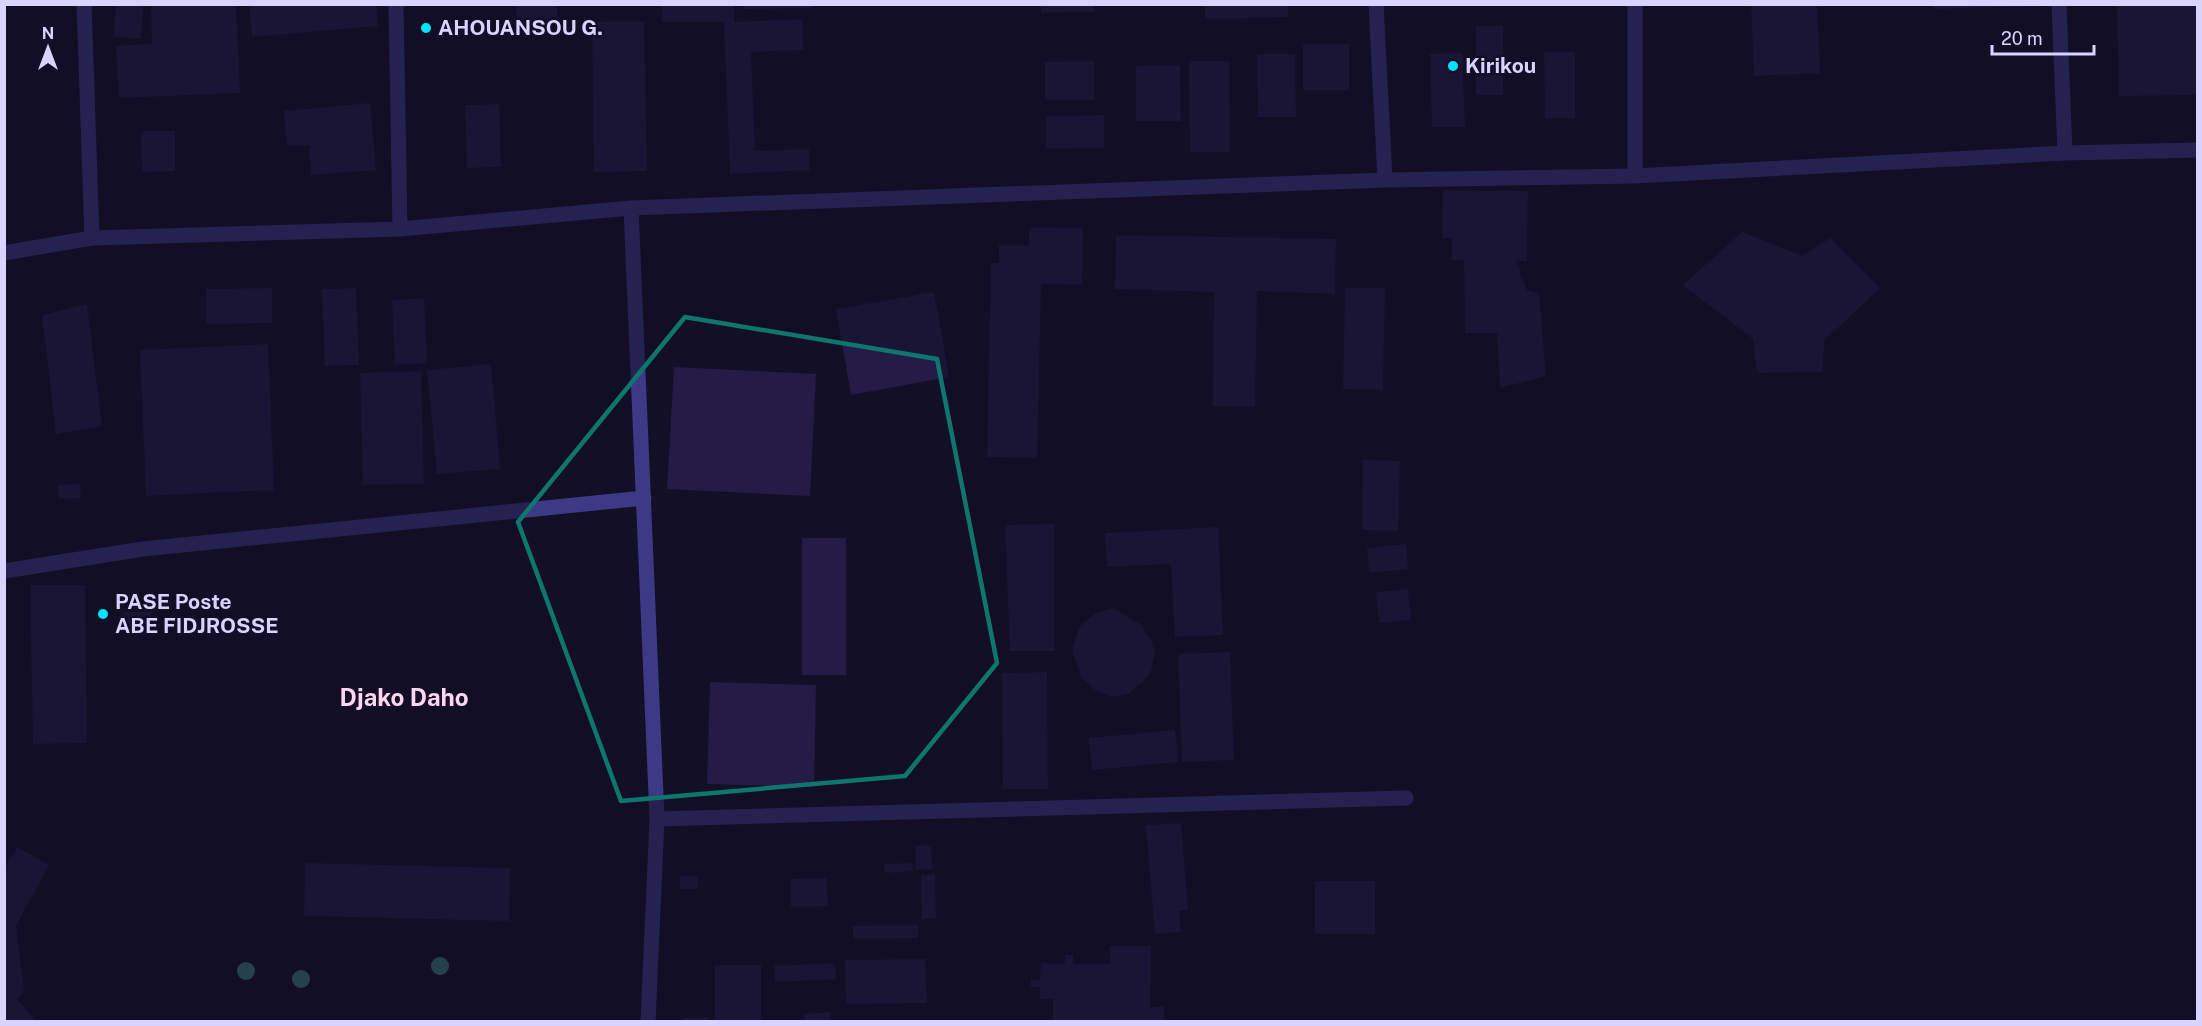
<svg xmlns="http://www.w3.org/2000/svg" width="2202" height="1026" font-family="'Public Sans',sans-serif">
  <rect width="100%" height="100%" fill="#130f26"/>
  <path fill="#241b47" d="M116 4 143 5 141 39 114 37Z
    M151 4H236L240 93 119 98 116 46 152 44Z
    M249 4H376L378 26 252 37Z
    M516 4H557V25L517 26Z
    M662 4H734V22L802 19 803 50 751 52 755 151 809 149 810 170 730 174 724 22H662Z
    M744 4H811V8L744 9Z
    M1041 4H1094V12L1041 13Z
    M1751 4H1817L1820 73 1754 76Z
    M1934 4H2041V6L1934 9Z
    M1205 5H1288V17L1205 19Z
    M2117 5H2198V95L2119 96Z
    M644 21 647 171 594 172 592 22Z
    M1476 26H1503V95H1476Z
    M1303 44H1349V90H1303Z
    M1544 52H1575V118H1545Z
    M1462 53 1465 127H1432L1430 54Z
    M1257 54H1295L1296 117H1258Z
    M1094 61V100H1045V62Z
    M1189 61H1229L1230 152H1190Z
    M1180 65 1181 121H1136V66Z
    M370 103 376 170 311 175 309 145 287 146 284 111Z
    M499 104 501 167 467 168 465 105Z
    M1104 115V148L1046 149V116Z
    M141 131H175V171L142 172Z
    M1443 190 1528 191 1527 261H1516L1527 290 1539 293 1546 376 1500 388 1497 333H1465L1464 260H1452V238H1442Z
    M1029 227 1083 228 1082 285 1041 284 1037 458 987 457 991 263H999V245L1029 246Z
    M1742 232 1802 256 1830 238 1880 288 1825 340 1822 372 1757 373 1753 339 1683 285Z
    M1116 235 1336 239 1335 294 1257 291 1255 407 1213 406 1214 292 1115 289Z
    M272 288V323L206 324V289Z
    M356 288 359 365 325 366 322 289Z
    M1345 288H1385L1383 390 1343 389Z
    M934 292 949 377 851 395 836 309Z
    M424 298 427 363 395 365 392 300Z
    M87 304 102 426 56 434 42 315Z
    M268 344 274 490 146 496 140 350Z
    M491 364 500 469 437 474 427 370Z
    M674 367 816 374 810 496 667 489Z
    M421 371 424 484 363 485 360 373Z
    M1363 460 1400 461 1398 531 1362 530Z
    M80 484 81 498 59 499 58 485Z
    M1054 524V651H1010L1005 525Z
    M1218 527 1223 635 1175 637 1171 564 1107 567 1105 533Z
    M802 538H846V675H802Z
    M1406 544 1408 569 1369 573 1367 548Z
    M30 585H85L87 743 33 744Z
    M1408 589 1411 620 1379 623 1376 592Z
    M1113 608 1140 624 1151 639 1155 654 1151 671 1142 683 1128 694 1112 697 1094 689 1082 678 1072 651 1080 626 1096 613Z
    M124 612H151V623L124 624Z
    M1230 652 1234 760 1182 762 1178 654Z
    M1047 672 1048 789H1003L1002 673Z
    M710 682 816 685 814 787 707 784Z
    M1175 730 1178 762 1092 770 1089 738Z
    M1181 823 1188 910 1179 911 1181 932 1155 934 1146 825Z
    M931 845 932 869 916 870 915 846Z
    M17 847 49 865 16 926 24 991 17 999 37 1022H4V870Z
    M305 863 510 868 509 921 304 916Z
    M912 863 913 871 885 873 884 864Z
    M935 874 936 918 922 919 921 875Z
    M680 876H698V889H680Z
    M826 878 828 906 791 907 790 879Z
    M1315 881H1375V934H1315Z
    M918 925V938L853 939V926Z
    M1110 946H1151L1150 1007H1164V1022H1053V999H1040V987H1031V979L1040 980 1041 963 1065 964V955H1073V964H1110Z
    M925 959 927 1003 846 1004 845 960Z
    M835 963 836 979 775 982 774 966Z
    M715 965H761V1022H715Z
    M830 1012 831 1022H805V1014Z
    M708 1017 709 1022H683V1018Z"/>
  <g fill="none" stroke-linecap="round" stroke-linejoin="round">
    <path stroke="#3d3a85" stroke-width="15" d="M84 4 92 238
      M396 4 400 229
      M1376 4 1385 180
      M1635 4V176
      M2059 4 2065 153
      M631 208 657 819 648 1022
      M4 253 92 238 400 229 631 208 1385 180 1635 176 2065 153 2198 150
      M4 571 143 549 644 498
      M657 819 1406 798"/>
  </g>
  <g fill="#3d827b">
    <circle cx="440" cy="966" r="9"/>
    <circle cx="246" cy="971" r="9"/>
    <circle cx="301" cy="979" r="9"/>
  </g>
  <path d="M0 0H2202V1026H0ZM685 317 937 359 997 663 905 776 621 801 518 522Z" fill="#130f26" fill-opacity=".55" fill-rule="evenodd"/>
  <path fill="none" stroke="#0f766e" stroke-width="4.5" stroke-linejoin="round" d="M685 317 937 359 997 663 905 776 621 801 518 522Z"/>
  <g fill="#00e5ff" stroke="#130f26" stroke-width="2">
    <circle cx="426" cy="28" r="6"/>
    <circle cx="1453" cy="66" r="6"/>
    <circle cx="103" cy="614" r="6"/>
  </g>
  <g text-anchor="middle" stroke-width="5" stroke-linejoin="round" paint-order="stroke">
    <g font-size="21" font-weight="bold" fill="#d9d4ff" stroke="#130f26" text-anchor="start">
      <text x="438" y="35">AHOUANSOU G.</text>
      <text x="1465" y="73">Kirikou</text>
      <text x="115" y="609">PASE Poste<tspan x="115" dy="24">ABE FIDJROSSE</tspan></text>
    </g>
    <g font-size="24" font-weight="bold" fill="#ffd6f0" stroke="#130f26">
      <text x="404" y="706">Djako Daho</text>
    </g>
  </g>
  <rect width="2202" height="1026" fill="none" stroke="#d9d4ff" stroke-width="12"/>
  <g transform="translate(48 48)" stroke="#130f26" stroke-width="4.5" paint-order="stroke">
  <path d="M0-4.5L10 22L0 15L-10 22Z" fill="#d9d4ff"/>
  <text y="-9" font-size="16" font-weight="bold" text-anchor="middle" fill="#d9d4ff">N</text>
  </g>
  <path d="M1992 45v9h102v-9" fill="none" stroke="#d9d4ff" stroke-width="3"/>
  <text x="2001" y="45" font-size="18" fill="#d9d4ff" stroke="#130f26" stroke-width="4.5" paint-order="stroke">20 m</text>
</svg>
